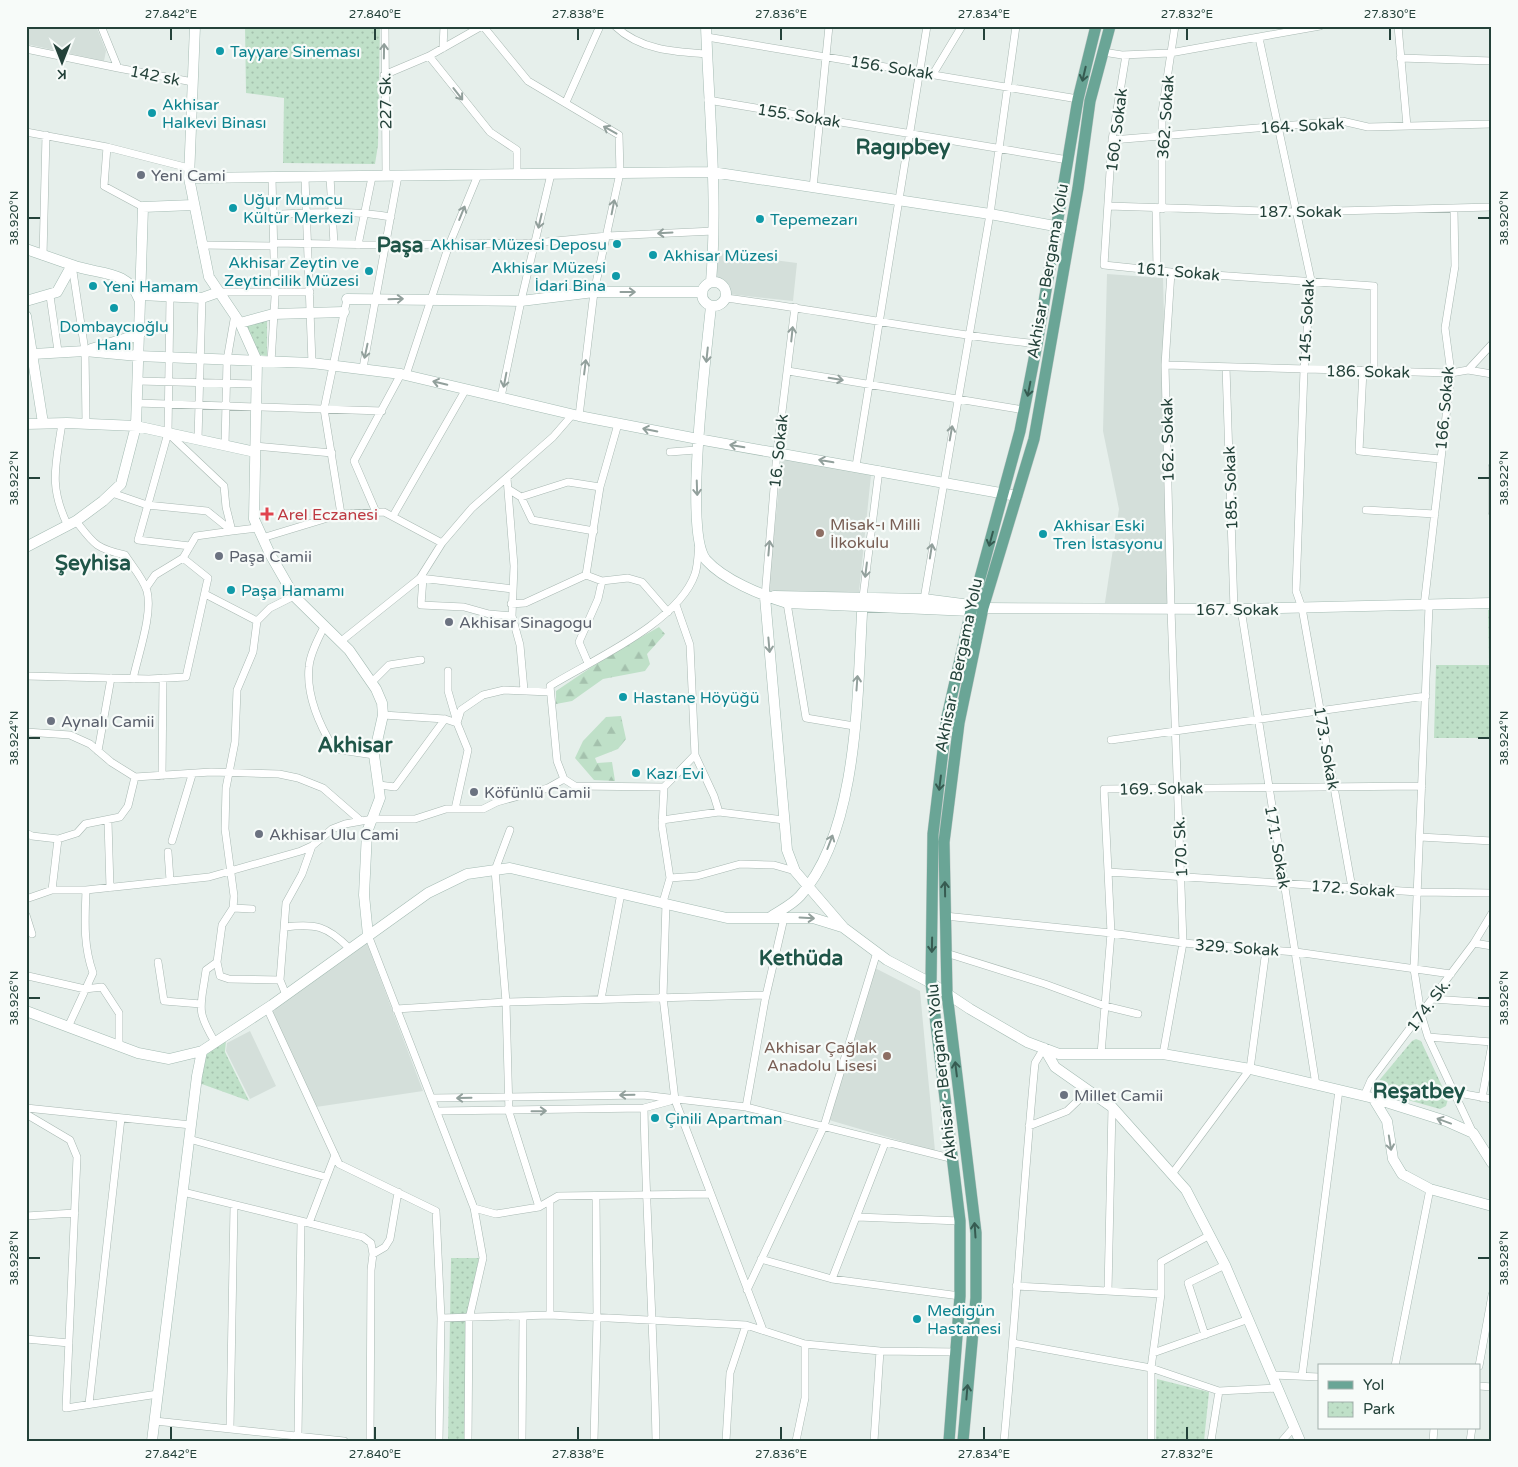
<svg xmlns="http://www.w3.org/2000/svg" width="1518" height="1467" font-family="'Varela Round',sans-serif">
  <defs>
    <pattern id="forest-firs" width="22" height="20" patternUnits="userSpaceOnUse" patternTransform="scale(1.25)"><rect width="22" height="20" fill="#bfe0c8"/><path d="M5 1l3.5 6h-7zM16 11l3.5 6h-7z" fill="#a4c1ad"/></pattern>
    <pattern id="park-dots" width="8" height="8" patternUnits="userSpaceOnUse" patternTransform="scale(1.25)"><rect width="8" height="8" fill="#bfe0c8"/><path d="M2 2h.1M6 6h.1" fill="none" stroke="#a4c1ad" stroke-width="1.8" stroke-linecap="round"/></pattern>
  </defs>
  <rect width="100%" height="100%" fill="#e6efeb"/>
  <path fill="#d4dfda" d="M26 26H96L106 51 104 61 26 44Z
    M719 253 797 263 793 301 728 294 725 284 715 279Z
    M1107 274 1163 278 1171 609H1104L1119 509 1103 431Z
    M782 457 871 475 859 592H768Z
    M366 941 423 1091 316 1107 270 1008Z
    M875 968 920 991 935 1151 829 1120Z
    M250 1031 276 1086 250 1099 226 1051 227 1043Z"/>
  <path fill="url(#forest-firs)" d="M659 627 665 634 647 654 650 664 645 671 603 679 572 701 556 704V691L611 654Z
    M621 716 626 739 618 749 595 758 597 763 612 762 615 781 594 780 575 758 583 741 606 717Z"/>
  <path fill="url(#park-dots)" d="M245 26H380L378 145 375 164 283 163 284 98 246 93Z
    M267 318V356L258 355 244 324Z
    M135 337V352L99 348Z
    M1488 610H1492V738H1434L1436 665H1489Z
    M1416 1039 1421 1041 1448 1099 1446 1106 1440 1109 1383 1093 1378 1089 1377 1083 1412 1041Z
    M226 1041 225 1052 249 1101 199 1083 204 1051Z
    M451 1258H479L467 1315 464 1441H448Z
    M1157 1379 1209 1392 1204 1441H1156Z"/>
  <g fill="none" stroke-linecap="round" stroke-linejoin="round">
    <defs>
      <path id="street" d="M385 26 386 176
        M483 26 528 81 619 135 620 173 594 292 579 416
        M615 26C640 50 674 52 707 54
        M1398 26 1407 126
        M707 37 1078 99
        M1259 38 1311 280 1304 370 1296 591 1302 608 1352 888
        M443 48 444 26
        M26 49 118 68 101 26
        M1103 52 1122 55 1170 53 1320 26
        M1126 55 1112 140 1104 265 1171 272 1374 286V371
        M429 56 490 132 517 150V175
        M1400 58 1492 61
        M118 68 193 82
        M933 74 962 26
        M384 75 429 56 482 26
        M708 100 1068 160
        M566 102 600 26
        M26 132 107 147 189 168
        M1112 140 1342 121 1368 127 1492 124
        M107 147 104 186 143 207
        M330 177 334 244
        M305 178 312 363
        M813 188 829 26
        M1108 206 1297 212 1492 207
        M1156 209 1157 270
        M1162 209V112L1175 26
        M273 214C313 213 352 210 391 217
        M274 243 386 245 535 243 607 236 714 231
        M201 245 274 246
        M358 245 372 177
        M43 256 46 135
        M72 265 85 351 86 423
        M219 292H310
        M50 296 58 351
        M170 297 168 433 138 540 190 546
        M725 298C830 311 933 333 1037 344
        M271 362 275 297 272 178
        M1165 365 1451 373 1468 370 1492 344
        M1226 367 1234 609
        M363 368 398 176
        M1363 370 1359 451 1440 459
        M1468 370 1492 374
        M788 371 1024 410
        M406 375 449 245 478 175
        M138 381 255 384
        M501 397 521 301 551 174
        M137 403 382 411
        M62 423C56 465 48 485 68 526
        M198 439 202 298
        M225 445 227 360 235 314
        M255 446 332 453
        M670 452 696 450
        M856 466 927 26
        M1492 467V512
        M507 478 514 566 512 616 520 645 524 690
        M508 489 521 497 532 520 594 531
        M112 493 147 505 207 511 232 531 257 528
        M521 497 568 482 600 487
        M1366 510 1435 514
        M376 512 354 461 401 374
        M341 514 324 409 347 299
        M393 516 466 389
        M76 521C94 544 95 548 125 555 132 566 143 578 147 591 153 614 138 655 133 679
        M262 538 341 514 384 512 442 543
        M586 575 600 487 618 424
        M420 578 513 589
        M423 578 421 605 464 607 489 614 512 616
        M146 588 155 575 183 558
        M205 594 257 621
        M765 597 777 452 795 307
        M863 597 879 470
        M924 599 990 214 1016 26
        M787 603 806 718 854 726
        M511 604 525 603 586 575 602 581 628 578 642 582 668 612
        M676 605 690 645 695 755 664 787 575 786 564 779 557 761 550 686C592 660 678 623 695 574 698 565 698 553 699 543
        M1424 606 1451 373 1445 328 1455 266 1454 210
        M1429 606 1414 969 1421 1014 1428 1037 1473 1133
        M1241 609 1316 1085
        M324 627C318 639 310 654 309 667 306 696 320 726 334 749L374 755
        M340 642 420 578 442 543 472 508 553 437 573 414
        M588 663 579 642 598 599 602 581
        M448 671V691L457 722
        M26 676 149 679 186 677 208 578 183 558 196 536 232 531 226 507 224 486 170 435
        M371 683 389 665 421 660
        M383 715 445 719 457 723
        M26 732 70 735 90 744 111 762 135 777 211 772 279 774 298 778 323 788 361 821
        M1111 740 1426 696
        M98 751 111 678
        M695 755 714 796 719 812
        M162 776 163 678
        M379 785 395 787 445 719
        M455 809 468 750 457 723 461 710 483 695 504 690 550 692
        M662 820 719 812 784 820
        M108 821 110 888
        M510 830 495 870 506 1002 509 1112 539 1207
        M26 833 32 836 58 839 77 833 85 824 120 817 128 806 135 777
        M1420 837 1492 841
        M172 841 192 775
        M168 852 170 880
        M1108 872 1418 892 1492 893
        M670 878 697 876 740 864 774 865 795 871
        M52 890 58 839
        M26 899 52 890H86L209 877 301 851 312 846 332 829 345 824 373 819H415L446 809H483L497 802 548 788 564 779
        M663 902 670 878 662 826 664 787
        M666 903 663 997 675 1100 763 1330
        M233 908 252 909
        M26 915 32 934
        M945 916 1111 933 1183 943 1296 952 1451 974
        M285 927C315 923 327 926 349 948
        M368 935 474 1208 483 1258 469 1319 468 1441
        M1474 943 1492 946
        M946 953 1045 984 1105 1006 1138 1014
        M158 962 164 1001 201 1004
        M217 962 220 976 229 979 280 980
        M26 978 28 976 85 989 102 987 119 1013V1045
        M286 995 280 980 286 903 302 874 312 846
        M601 999 621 893
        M1432 999 1492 1003
        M267 1008 339 1164 436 1211 441 1318 439 1441
        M396 1009 506 1002 766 995
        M68 1027 93 973C83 945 85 920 86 890
        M1428 1037 1492 1042
        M215 1042C195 1009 201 1007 206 970L217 962 222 925 233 908 234 896 225 829 226 788 235 742 237 690 253 652 257 621 270 608 294 596
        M1101 1054 1111 933 1104 789 1422 786
        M1163 1054 1183 943 1171 609 1165 365 1171 272
        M1453 1092 1492 1099
        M1364 1096 1371 1080 1474 943 1492 913
        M432 1098 643 1095 746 1107 954 1159
        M1482 1098 1492 1044
        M746 1107 765 1000 784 918
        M26 1108 191 1125
        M644 1108C646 1219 654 1330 656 1441
        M437 1111 644 1108 670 1101
        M26 1114 70 1140 77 1157 66 1408 158 1394
        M1029 1126 1067 1111 1088 1091
        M189 1139 326 1177
        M1172 1174 1250 1069 1266 950
        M183 1192 309 1223 363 1237 371 1243 373 1254 371 1270 370 1441
        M550 1202V1315
        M474 1208 496 1214 539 1207 558 1196 710 1194
        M26 1216 75 1213
        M857 1217 960 1221
        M309 1223 335 1155
        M373 1254 385 1247 390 1239 398 1192
        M761 1259 832 1279 960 1296
        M832 1279 885 1143
        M1016 1286 1161 1294
        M747 1290 824 1126 877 952
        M1108 1291 1112 1107
        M441 1318 550 1315 746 1325 805 1344 880 1351 957 1352
        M1205 1335 1188 1283 1225 1265
        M26 1339 69 1343
        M1013 1343 1151 1368 1219 1391 1211 1441
        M1153 1353 1249 1319
        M1395 1366 1430 1189
        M1479 1366 1492 1295
        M1273 1375 1319 1377
        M1302 1376 1339 1090
        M1479 1386 1492 1387
        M1219 1391 1278 1388
        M89 1404 121 1118
        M155 1421 344 1441
        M230 1427 234 1206
        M298 1435 301 1222
        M522 1441 523 1316
        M594 1441 597 1318 596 1196
        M726 1441 730 1373 746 1325
        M796 1441 805 1398V1344
        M874 1441 880 1351
        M1004 1441C1016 1315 1023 1189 1035 1063L1044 1048
        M1151 1441V1368L1161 1294V1262L1210 1235
        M1282 1441 1294 1427
        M1433 1441 1434 1428
        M1470 1441 1472 1428"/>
      <path id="secondary" d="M195 26 189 178 209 277 240 323 257 361 254 519 270 554 294 596 349 650 376 689 382 703 383 715 374 755 380 798 367 832 364 895 368 935
        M706 26C709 111 718 197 711 282
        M189 178 712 172 990 214 1071 229
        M26 249 72 265
        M702 294a12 12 0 1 1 24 0a12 12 0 1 1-24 0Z
        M141 295 202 298 219 292
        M347 299 521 301 594 292H702
        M26 301 57 292 72 265C98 275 128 269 139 299
        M711 306C707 348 683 533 706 560 724 580 761 595 787 603L971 611 983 608 1241 609 1492 603
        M26 316 43 423
        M240 323 273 314 344 312
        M91 349 140 334
        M33 354 85 351 138 356 312 363 401 374 579 416 698 439 1017 496
        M26 424 67 423 136 426 255 452
        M26 547 76 521 103 501 121 484 136 426 143 207 193 205
        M774 596 924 599 978 606
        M765 597 787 850 795 871 844 928 887 960 931 983 970 1009 1027 1042 1059 1054H1163L1250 1069 1373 1098 1446 1121 1473 1133 1492 1163
        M769 918C779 911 792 905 800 896 861 829 857 683 863 597
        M26 1011 138 1053 169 1059 202 1051 272 1005 428 893 467 874 510 868 727 918H813L842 927
        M1044 1048 1055 1067 1112 1107 1186 1190 1225 1265 1300 1441
        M1373 1098 1387 1121 1393 1159 1402 1174 1430 1189 1492 1206
        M152 1441 197 1076 202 1051"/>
      <path id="primary" d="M949 1441 960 1296V1221L931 983 933 834 947 717 971 611 1020 431 1037 344 1078 99 1096 26
        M963 1441 976 1298V1233L947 994 944 842 959 723 983 608 1034 439 1078 188 1090 101 1110 26"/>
    </defs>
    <use href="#street" stroke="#a8b8b2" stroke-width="8"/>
    <use href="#secondary" stroke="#a4bbb3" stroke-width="11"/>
    <use href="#primary" stroke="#c2cac8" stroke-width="12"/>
    <use href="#street" stroke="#fff" stroke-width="7"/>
    <use href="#secondary" stroke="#fff" stroke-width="10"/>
    <use href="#primary" stroke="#6aa596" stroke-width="11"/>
  </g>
  <defs><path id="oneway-shaft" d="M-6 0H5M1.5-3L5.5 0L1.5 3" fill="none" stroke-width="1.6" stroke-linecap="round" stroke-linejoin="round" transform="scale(1.25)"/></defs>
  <g stroke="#92a09c">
    <use href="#oneway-shaft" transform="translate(384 51) rotate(-89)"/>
    <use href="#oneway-shaft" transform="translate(458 94) rotate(52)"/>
    <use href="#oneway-shaft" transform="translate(610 130) rotate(-151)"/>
    <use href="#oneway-shaft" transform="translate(613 207) rotate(-79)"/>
    <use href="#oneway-shaft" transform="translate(462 213) rotate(-68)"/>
    <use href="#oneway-shaft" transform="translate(540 221) rotate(103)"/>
    <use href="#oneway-shaft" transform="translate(665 233) rotate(177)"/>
    <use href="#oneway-shaft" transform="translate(628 292)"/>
    <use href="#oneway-shaft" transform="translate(396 299) rotate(-2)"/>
    <use href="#oneway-shaft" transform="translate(792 334) rotate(-84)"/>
    <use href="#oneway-shaft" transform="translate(366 351) rotate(102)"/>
    <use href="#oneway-shaft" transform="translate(707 355) rotate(96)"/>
    <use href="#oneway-shaft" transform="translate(585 367) rotate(-83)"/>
    <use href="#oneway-shaft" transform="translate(836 379) rotate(9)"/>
    <use href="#oneway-shaft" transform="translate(505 380) rotate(101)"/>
    <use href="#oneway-shaft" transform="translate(440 383) rotate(-167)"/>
    <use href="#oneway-shaft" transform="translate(650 430) rotate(-169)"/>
    <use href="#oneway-shaft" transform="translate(951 433) rotate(-80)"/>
    <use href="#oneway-shaft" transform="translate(737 446) rotate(-171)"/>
    <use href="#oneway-shaft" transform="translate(826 461) rotate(-170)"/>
    <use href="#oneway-shaft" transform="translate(697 488) rotate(88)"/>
    <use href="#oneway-shaft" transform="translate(769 548) rotate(-85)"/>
    <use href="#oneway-shaft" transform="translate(931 551) rotate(-81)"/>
    <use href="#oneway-shaft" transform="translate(866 570) rotate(97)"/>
    <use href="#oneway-shaft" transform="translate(769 645) rotate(85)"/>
    <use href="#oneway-shaft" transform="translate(857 683) rotate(-86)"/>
    <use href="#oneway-shaft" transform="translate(830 842) rotate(-69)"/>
    <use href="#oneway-shaft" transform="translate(807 918) rotate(3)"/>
    <use href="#oneway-shaft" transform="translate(627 1095) rotate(179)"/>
    <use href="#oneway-shaft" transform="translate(464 1098) rotate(179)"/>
    <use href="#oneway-shaft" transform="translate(539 1111) rotate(-1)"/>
    <use href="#oneway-shaft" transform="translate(1444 1121) rotate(-160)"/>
    <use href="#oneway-shaft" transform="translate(1390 1143) rotate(81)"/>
  </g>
  <g stroke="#365b51">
    <use href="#oneway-shaft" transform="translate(1084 74) rotate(103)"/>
    <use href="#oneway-shaft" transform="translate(1029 389) rotate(101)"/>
    <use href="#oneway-shaft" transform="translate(991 539) rotate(105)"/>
    <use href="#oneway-shaft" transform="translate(940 783) rotate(97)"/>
    <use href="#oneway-shaft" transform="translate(945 889) rotate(-91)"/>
    <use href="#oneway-shaft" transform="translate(932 945) rotate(91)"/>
    <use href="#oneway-shaft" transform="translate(956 1069) rotate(-97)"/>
    <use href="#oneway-shaft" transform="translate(975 1230) rotate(-94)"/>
    <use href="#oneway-shaft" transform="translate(967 1392) rotate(-85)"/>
  </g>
  <path fill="none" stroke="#24423a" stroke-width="2" d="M171 28V40M375 28V40M578 28V40M781 28V40M984 28V40M1187 28V40M1390 28V40M28 218H40M1478 218H1490M28 478H40M1478 478H1490M28 738H40M1478 738H1490M28 998H40M1478 998H1490M28 1258H40M1478 1258H1490M171 1427V1440M375 1427V1440M578 1427V1440M781 1427V1440M984 1427V1440M1187 1427V1440"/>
  <g fill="#0f9aa8" stroke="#f7fbf9" stroke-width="2">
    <circle cx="220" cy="51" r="5"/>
    <circle cx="152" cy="113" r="5"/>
    <circle cx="233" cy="208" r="5"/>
    <circle cx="760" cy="219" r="5"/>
    <circle cx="617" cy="244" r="5"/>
    <circle cx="653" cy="255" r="5"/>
    <circle cx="369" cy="271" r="5"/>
    <circle cx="616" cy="276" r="5"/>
    <circle cx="93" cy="286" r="5"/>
    <circle cx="114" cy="308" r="5"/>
    <circle cx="1043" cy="534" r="5"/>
    <circle cx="231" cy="590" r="5"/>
    <circle cx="623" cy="697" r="5"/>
    <circle cx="636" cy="773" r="5"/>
    <circle cx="655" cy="1118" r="5"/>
    <circle cx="917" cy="1319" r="5"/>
  </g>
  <g fill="#6b7280" stroke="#f7fbf9" stroke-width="2">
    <circle cx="141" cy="175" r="5"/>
    <circle cx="219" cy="556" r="5"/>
    <circle cx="449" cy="622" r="5"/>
    <circle cx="51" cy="721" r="5"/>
    <circle cx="474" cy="792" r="5"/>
    <circle cx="259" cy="834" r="5"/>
    <circle cx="1064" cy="1095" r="5"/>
  </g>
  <path fill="#e0444e" stroke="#f7fbf9" stroke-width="2" d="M264.5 506.5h5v5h5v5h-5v5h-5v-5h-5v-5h5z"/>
  <g fill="#8d6e63" stroke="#f7fbf9" stroke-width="2">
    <circle cx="820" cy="533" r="5"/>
    <circle cx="887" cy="1056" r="5"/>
  </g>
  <g text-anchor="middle" stroke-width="4.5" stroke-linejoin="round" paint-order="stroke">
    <g font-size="16" fill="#0d838f" stroke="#f7fbf9" text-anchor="start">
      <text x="230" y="57">Tayyare Sineması</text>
      <text x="162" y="110">Akhisar<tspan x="162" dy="18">Halkevi Binası</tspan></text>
      <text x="243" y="205">Uğur Mumcu<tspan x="243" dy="18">Kültür Merkezi</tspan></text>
      <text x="770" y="225">Tepemezarı</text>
      <text x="607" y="250" text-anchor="end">Akhisar Müzesi Deposu</text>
      <text x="663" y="261">Akhisar Müzesi</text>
      <text x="359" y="268" text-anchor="end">Akhisar Zeytin ve<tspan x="359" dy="18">Zeytincilik Müzesi</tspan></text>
      <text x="606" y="273" text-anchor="end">Akhisar Müzesi<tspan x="606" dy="18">İdari Bina</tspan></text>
      <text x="103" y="292">Yeni Hamam</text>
      <text x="114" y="332" text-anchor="middle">Dombaycıoğlu<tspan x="114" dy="18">Hanı</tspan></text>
      <text x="1053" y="531">Akhisar Eski<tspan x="1053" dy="18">Tren İstasyonu</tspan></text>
      <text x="241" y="596">Paşa Hamamı</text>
      <text x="633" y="703">Hastane Höyüğü</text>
      <text x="646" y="779">Kazı Evi</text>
      <text x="665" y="1124">Çinili Apartman</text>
      <text x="927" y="1316">Medigün<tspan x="927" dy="18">Hastanesi</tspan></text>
    </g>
    <g font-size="16" fill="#24423a" stroke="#f7fbf9">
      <text transform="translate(892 67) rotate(9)" y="6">156. Sokak</text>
      <text transform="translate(155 75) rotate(11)" y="6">142 sk</text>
      <text transform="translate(385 101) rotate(-91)" y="6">227 Sk.</text>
      <text transform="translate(799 115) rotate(9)" y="6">155. Sokak</text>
      <text transform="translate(1165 117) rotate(-86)" y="6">362. Sokak</text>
      <text transform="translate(1302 125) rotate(-3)" y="6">164. Sokak</text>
      <text transform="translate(1116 130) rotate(-83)" y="6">160. Sokak</text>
      <text x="1300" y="217">187. Sokak</text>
      <text transform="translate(1047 271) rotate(-80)" y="6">Akhisar - Bergama Yolu</text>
      <text transform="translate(1178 271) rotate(5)" y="6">161. Sokak</text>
      <text transform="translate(1306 321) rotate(-87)" y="6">145. Sokak</text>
      <text transform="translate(1368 371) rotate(1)" y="6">186. Sokak</text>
      <text transform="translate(1444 408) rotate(-85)" y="6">166. Sokak</text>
      <text transform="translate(1167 440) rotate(-91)" y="6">162. Sokak</text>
      <text transform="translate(778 451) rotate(-84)" y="6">16. Sokak</text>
      <text transform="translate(1230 488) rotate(-92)" y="6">185. Sokak</text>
      <text x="1237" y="615">167. Sokak</text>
      <text transform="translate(958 665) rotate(-78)" y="6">Akhisar - Bergama Yolu</text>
      <text transform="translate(1327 748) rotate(80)" y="6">173. Sokak</text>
      <text transform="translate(1161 788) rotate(-1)" y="6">169. Sokak</text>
      <text transform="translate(1180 847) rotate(-93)" y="6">170. Sk.</text>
      <text transform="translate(1278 847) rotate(80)" y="6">171. Sokak</text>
      <text transform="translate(1353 888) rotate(4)" y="6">172. Sokak</text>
      <text transform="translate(1237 947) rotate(4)" y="6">329. Sokak</text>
      <text transform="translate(1428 1005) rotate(-53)" y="6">174. Sk.</text>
      <text transform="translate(941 1072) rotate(-96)" y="6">Akhisar - Bergama Yolu</text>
    </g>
    <g font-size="16" fill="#5b616d" stroke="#f7fbf9" text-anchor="start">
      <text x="151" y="181">Yeni Cami</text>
      <text x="229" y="562">Paşa Camii</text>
      <text x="459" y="628">Akhisar Sinagogu</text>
      <text x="61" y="727">Aynalı Camii</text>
      <text x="484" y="798">Köfünlü Camii</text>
      <text x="269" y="840">Akhisar Ulu Cami</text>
      <text x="1074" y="1101">Millet Camii</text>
    </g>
    <g font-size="16" fill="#be3a42" stroke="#f7fbf9" text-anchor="start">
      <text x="277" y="520">Arel Eczanesi</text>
    </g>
    <g font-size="16" fill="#785e54" stroke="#f7fbf9" text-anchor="start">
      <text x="830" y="530">Misak-ı Milli<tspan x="830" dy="18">İlkokulu</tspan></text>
      <text x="877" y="1053" text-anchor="end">Akhisar Çağlak<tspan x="877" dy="18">Anadolu Lisesi</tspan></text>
    </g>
    <g font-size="21" font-weight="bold" fill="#1f5548" stroke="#f7fbf9">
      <text x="903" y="154">Ragıpbey</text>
      <text x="400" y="252">Paşa</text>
      <text x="93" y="570">Şeyhisa</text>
      <text x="355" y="752">Akhisar</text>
      <text x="801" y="965">Kethüda</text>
      <text x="1419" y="1098">Reşatbey</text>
    </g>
  </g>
  <rect width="1518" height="1467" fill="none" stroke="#f7fbf9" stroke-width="55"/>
  <rect x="1318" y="1364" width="162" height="65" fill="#f7fbf9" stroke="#a3b1ad"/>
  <rect x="1328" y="1381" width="25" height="8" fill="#6aa596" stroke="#a3b1ad"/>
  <text x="1363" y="1390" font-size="15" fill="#24423a">Yol</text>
  <rect x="1328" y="1402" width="25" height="15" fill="url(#park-dots)" stroke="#a3b1ad"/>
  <text x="1363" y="1414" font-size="15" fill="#24423a">Park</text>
  <g transform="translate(62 62) rotate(180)" stroke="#f7fbf9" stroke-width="4" paint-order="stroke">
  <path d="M0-4L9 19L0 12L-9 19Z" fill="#24423a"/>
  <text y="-8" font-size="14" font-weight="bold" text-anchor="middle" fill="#24423a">K</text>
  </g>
  <rect x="28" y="28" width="1462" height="1412" fill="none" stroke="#24423a" stroke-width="2"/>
  <g font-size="12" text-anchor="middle" fill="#24423a">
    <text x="171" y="18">27.842°E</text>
    <text x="375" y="18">27.840°E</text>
    <text x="578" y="18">27.838°E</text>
    <text x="781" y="18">27.836°E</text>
    <text x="984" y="18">27.834°E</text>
    <text x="1187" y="18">27.832°E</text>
    <text x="1390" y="18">27.830°E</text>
    <text transform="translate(1504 218) rotate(-90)" y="4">38.920°N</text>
    <text transform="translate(14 218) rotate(-90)" y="4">38.920°N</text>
    <text transform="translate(1504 478) rotate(-90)" y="4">38.922°N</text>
    <text transform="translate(14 478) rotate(-90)" y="4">38.922°N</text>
    <text transform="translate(1504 738) rotate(-90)" y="4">38.924°N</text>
    <text transform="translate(14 738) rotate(-90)" y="4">38.924°N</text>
    <text transform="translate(1504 998) rotate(-90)" y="4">38.926°N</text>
    <text transform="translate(14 998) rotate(-90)" y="4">38.926°N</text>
    <text transform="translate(1504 1258) rotate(-90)" y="4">38.928°N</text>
    <text transform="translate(14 1258) rotate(-90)" y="4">38.928°N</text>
    <text x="171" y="1458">27.842°E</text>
    <text x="375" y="1458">27.840°E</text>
    <text x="578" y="1458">27.838°E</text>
    <text x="781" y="1458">27.836°E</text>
    <text x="984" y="1458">27.834°E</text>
    <text x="1187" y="1458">27.832°E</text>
  </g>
</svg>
